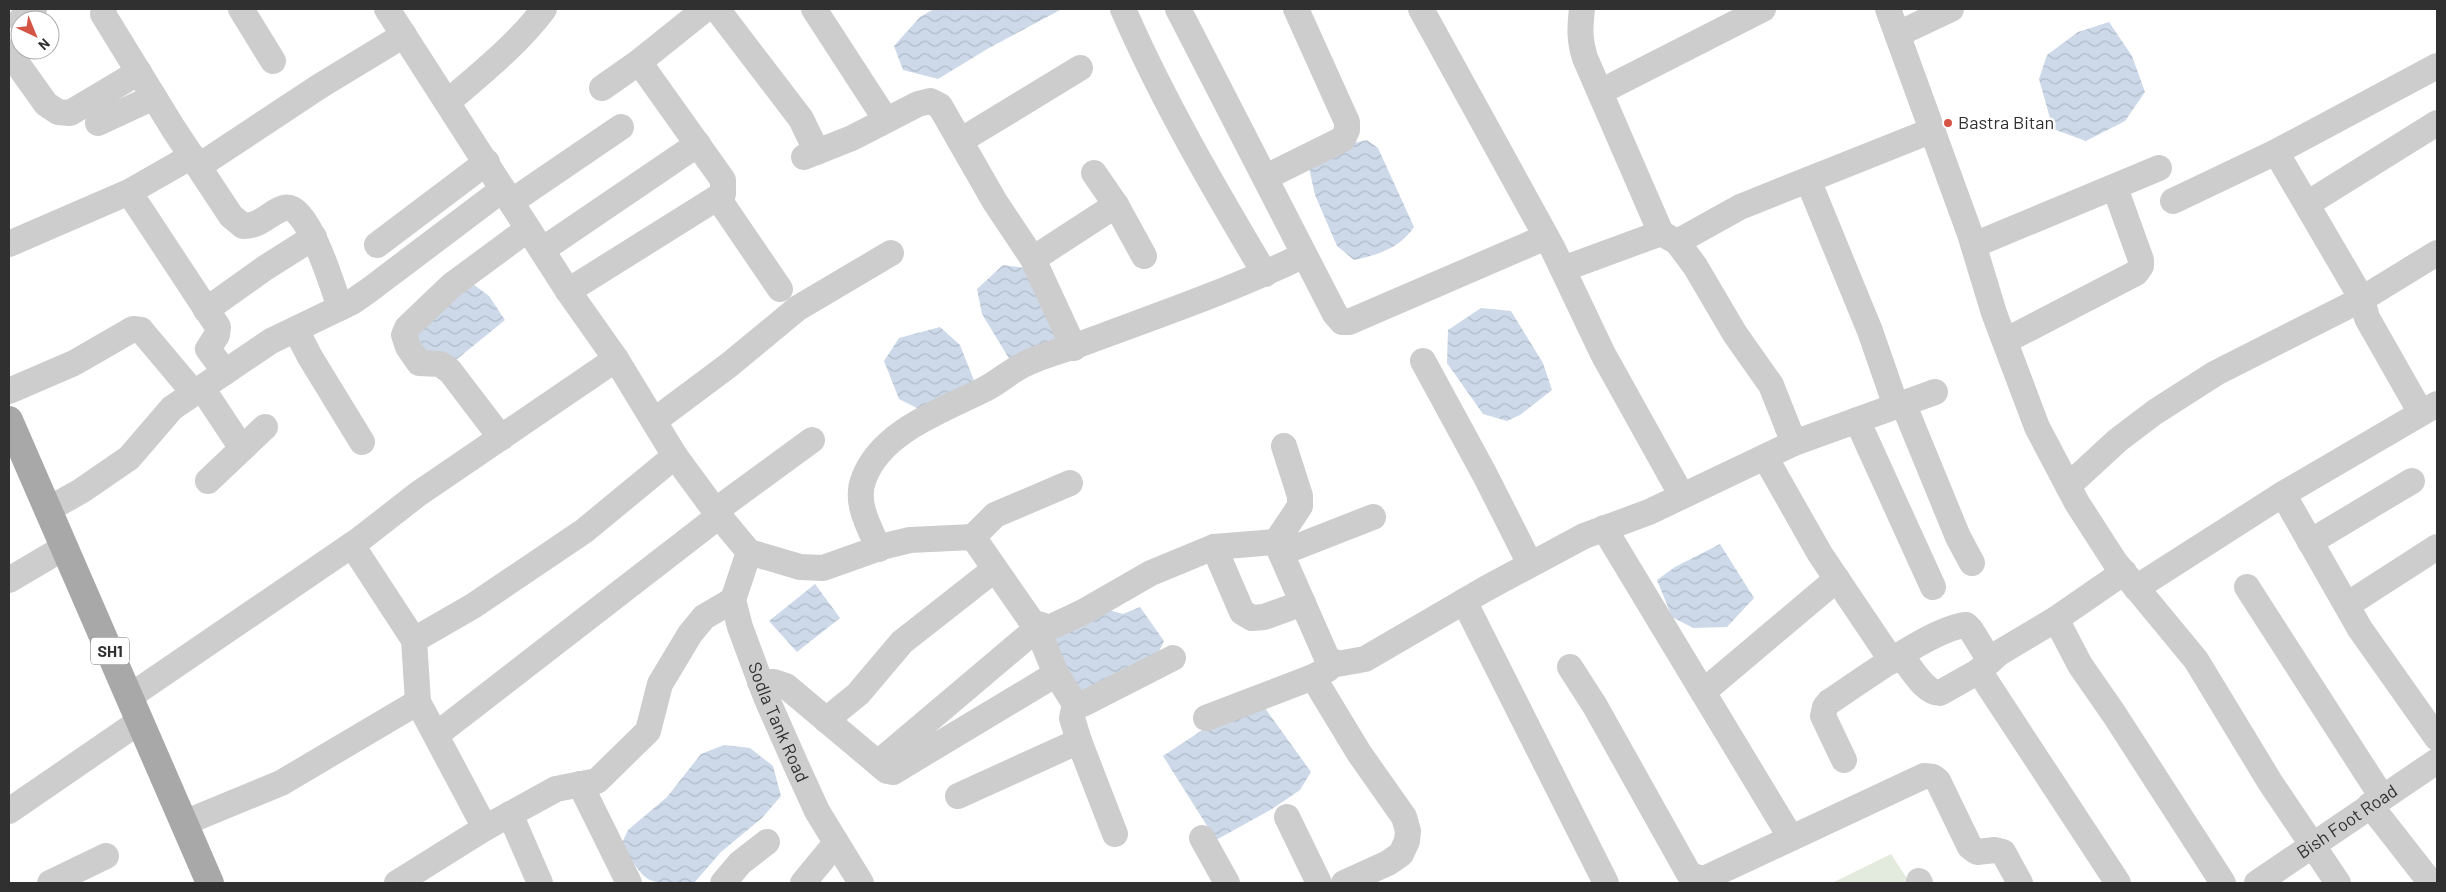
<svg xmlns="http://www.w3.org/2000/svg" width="2446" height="892" font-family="Barlow,sans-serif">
  <defs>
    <pattern id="water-waves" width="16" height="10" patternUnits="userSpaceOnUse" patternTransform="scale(1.25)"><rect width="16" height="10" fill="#cdd9e9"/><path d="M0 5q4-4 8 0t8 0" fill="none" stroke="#b0bbc8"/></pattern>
  </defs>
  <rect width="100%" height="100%" fill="#fff"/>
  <path fill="#e3ebdf" d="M1891 854 1910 883H1832Z"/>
  <path fill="url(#water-waves)" d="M934 9H1062L989 48 938 79 903 70 894 46 920 17Z
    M2109 22 2132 56 2145 92 2125 121 2086 141 2053 129 2039 79 2047 55 2078 32Z
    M1367 140 1378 148 1414 227C1400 248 1378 255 1354 260L1337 246 1315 195 1309 168 1354 143Z
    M1003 265 1025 268 1062 350 1016 370 982 314 977 289Z
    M469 281 489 296 505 320 451 364 401 347Z
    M1481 308 1511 311 1543 363 1552 390 1520 415 1507 421 1483 414 1447 363 1448 330Z
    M940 327 960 345 975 383 925 412 899 399 884 361 899 338Z
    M1720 544 1754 598 1727 627 1693 628 1672 617 1657 580 1675 567Z
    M815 584 840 618 797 652 769 621Z
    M1140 607 1164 641 1156 658 1083 692 1061 668 1047 642 1109 610 1123 614Z
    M1265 708 1311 772 1300 790 1272 809 1216 840 1163 756 1210 725Z
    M724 745 750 748 773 766 781 796 762 818 721 852 694 883C644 883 650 887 621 845L628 830 667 797 701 754Z"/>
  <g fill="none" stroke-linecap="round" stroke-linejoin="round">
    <g stroke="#cdcdcd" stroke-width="26">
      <path d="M104 9 103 14 173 128 231 216 243 226C262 226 268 213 284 208 308 201 334 291 340 308"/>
      <path d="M241 9 273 61"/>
      <path d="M387 9 568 291 616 359 675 456 719 516 749 552 800 567 823 568 885 546 910 540 973 537 1032 622 1049 628 1083 612 1151 573 1214 547 1276 542 1327 658 1337 664 1365 659 1487 588 1584 536 1649 512 1794 443 1935 392"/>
      <path d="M717 9 801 119 817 152"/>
      <path d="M814 9 886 120"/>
      <path d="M1123 9C1163 101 1214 188 1265 274"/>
      <path d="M1178 9C1231 110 1282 212 1335 314L1342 322H1349L1546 237"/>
      <path d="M1421 9 1552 247 1603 354 1682 496"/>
      <path d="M1582 9C1580 27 1579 40 1585 58L1661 233 1677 242"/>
      <path d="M1888 9 1970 234 1994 313 2037 427 2077 503 2115 562 2196 660 2270 782 2338 883"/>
      <path d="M21 20 34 9"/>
      <path d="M1898 34 1951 9"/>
      <path d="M9 52 46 104 58 112 70 113 139 72"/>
      <path d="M602 88 639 62 705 9"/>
      <path d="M1600 92 1763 9"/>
      <path d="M448 102C481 73 518 44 544 9"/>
      <path d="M98 123 154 97"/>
      <path d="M960 141 1080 68"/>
      <path d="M2276 152 2362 299 2367 318 2421 413"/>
      <path d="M804 157 852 138 918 104 930 101 940 106 995 202 1033 259 1074 348"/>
      <path d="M199 166 320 86 404 35"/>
      <path d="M1094 173 1116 205 1144 256"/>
      <path d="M1266 177 1343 139 1347 130V122L1296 9"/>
      <path d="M1808 180 1870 331 1896 406"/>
      <path d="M129 192 218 327 217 335 208 349 225 372"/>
      <path d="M718 198 780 289"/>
      <path d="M2173 201 2276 152 2437 66"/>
      <path d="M511 202 621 127"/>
      <path d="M2307 204 2437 123"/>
      <path d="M9 244 129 192 192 156"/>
      <path d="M377 245 487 162"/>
      <path d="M1974 245 2159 168"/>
      <path d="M542 250 698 144"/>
      <path d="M1033 259 1116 205"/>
      <path d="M1563 269 1661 233"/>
      <path d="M568 291 723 194V180L639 62"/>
      <path d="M206 310 265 268 314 237"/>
      <path d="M296 330 310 357 362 442"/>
      <path d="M2005 341 2136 273 2141 266V260L2115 188"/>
      <path d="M1423 361 1485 475 1530 564"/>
      <path d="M202 388 241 447"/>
      <path d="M9 391 74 363 133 329 141 330 194 393"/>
      <path d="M1903 403 1958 537 1972 563"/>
      <path d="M1857 420 1933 587"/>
      <path d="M654 421 729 365 798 308 891 253"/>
      <path d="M501 438 450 371 440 364 419 363 408 347 404 335 407 328 452 285 528 229"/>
      <path d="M1794 443 1771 385 1735 334 1695 266 1677 242 1740 207 1933 130"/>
      <path d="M1765 457 1820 554 1892 661"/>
      <path d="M208 481 265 427"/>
      <path d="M2068 486 2118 440 2155 412 2216 373 2362 299 2437 253"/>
      <path d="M2283 494 2360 629 2437 738"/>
      <path d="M47 510 81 491 129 458 172 408 271 341 352 302 368 291 503 189"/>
      <path d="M715 511 812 440"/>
      <path d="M1604 528 1791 838"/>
      <path d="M973 537 995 515 1070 483"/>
      <path d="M1276 542 1300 506V496L1284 446"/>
      <path d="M2310 542 2412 481"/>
      <path d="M352 545 414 640 418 702 485 828"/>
      <path d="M1214 547 1242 612 1252 618 1264 617 1303 603"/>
      <path d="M879 549C869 527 854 502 864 478 882 431 942 411 983 390 998 383 1010 371 1025 364 1045 354 1069 349 1089 341 1161 314 1235 289 1304 255"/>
      <path id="s1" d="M749 552 733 600 740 627 766 697 796 765 817 811 861 883"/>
      <path d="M1281 553 1373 517"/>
      <path d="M9 580 65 547"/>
      <path d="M2247 587 2382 797"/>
      <path d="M2136 588 2283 494 2437 404"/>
      <path d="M1464 601 1606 883"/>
      <path d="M2347 605 2437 547"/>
      <path d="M2056 619 2080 665 2114 714 2223 883"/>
      <path d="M1037 628 1056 674 1075 704H1083L1173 658"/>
      <path d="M414 640 473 606 584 531 675 456"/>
      <path d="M1901 656C1911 667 1924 693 1940 693L1979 671 1999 653 2056 619 2124 572"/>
      <path d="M1570 667 1595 706 1689 874 1698 878H1706L1924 776 1933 777 1938 781 1970 847 1977 852 1995 850 2003 852 2020 883"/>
      <path d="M1979 671 2118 883"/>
      <path d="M1313 677 1359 753 1404 817 1408 831 1407 841 1401 854 1388 863 1344 883"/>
      <path d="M760 682H774L786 686 887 771 893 772 1056 674"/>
      <path d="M1703 692 1837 579"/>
      <path d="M129 697 359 540 418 494 616 359"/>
      <path d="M1075 704 1072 718 1079 741 1115 834"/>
      <path d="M1206 718 1313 677 1328 669"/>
      <path d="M826 720 858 694 902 642 995 569"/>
      <path d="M436 735 719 516"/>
      <path d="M1844 760 1823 716 1825 707 1829 702C1860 682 1932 628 1966 625L1971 630 1990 661"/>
      <path d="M878 763 1041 625"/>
      <path d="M580 784 629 883"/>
      <path d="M958 796 1079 741"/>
      <path d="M2370 805 2431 883"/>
      <path d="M9 811 140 721"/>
      <path d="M510 814 540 883"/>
      <path d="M1287 817 1319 883"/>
      <path d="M184 823 281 783 418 702"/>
      <path d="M1202 838 1227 883"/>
      <path d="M1919 881 1920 883"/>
      <path d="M50 883 106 856"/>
      <path d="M397 883 485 828 556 789 597 781 648 731 660 684 690 634 704 617 733 600"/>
      <path d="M723 883 740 863 767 842"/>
      <path d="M803 883 836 843"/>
      <path id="s2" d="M2257 883 2437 761"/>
    </g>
    <path stroke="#a8a8a8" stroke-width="28" d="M9 420 210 883"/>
  </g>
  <circle fill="#d45545" stroke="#fff" stroke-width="2" cx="1948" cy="123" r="5"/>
  <g text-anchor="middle" stroke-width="5" stroke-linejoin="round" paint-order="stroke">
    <rect fill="#fff" stroke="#6e6e6e" stroke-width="1" x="91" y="637.5" width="38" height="27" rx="4"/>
    <g font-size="16" font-weight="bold" fill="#303030">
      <text x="110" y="657">SH1</text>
    </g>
    <g font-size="18" fill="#303030" stroke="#fff" text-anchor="start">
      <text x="1958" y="129">Bastra Bitan</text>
    </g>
    <g font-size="18" fill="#303030" stroke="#fff">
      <text dy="6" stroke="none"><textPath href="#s1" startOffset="181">Sodla Tank Road</textPath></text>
      <text dy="6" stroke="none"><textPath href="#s2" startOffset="109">Bish Foot Road</textPath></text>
    </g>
  </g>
  <rect width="2446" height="892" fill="none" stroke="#303030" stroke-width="20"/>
  <g transform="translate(35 35) rotate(136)"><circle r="24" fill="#ffffff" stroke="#acacac"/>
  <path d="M0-4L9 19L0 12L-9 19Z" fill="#d45545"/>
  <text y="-8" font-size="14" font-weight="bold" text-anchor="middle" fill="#303030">N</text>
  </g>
</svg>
